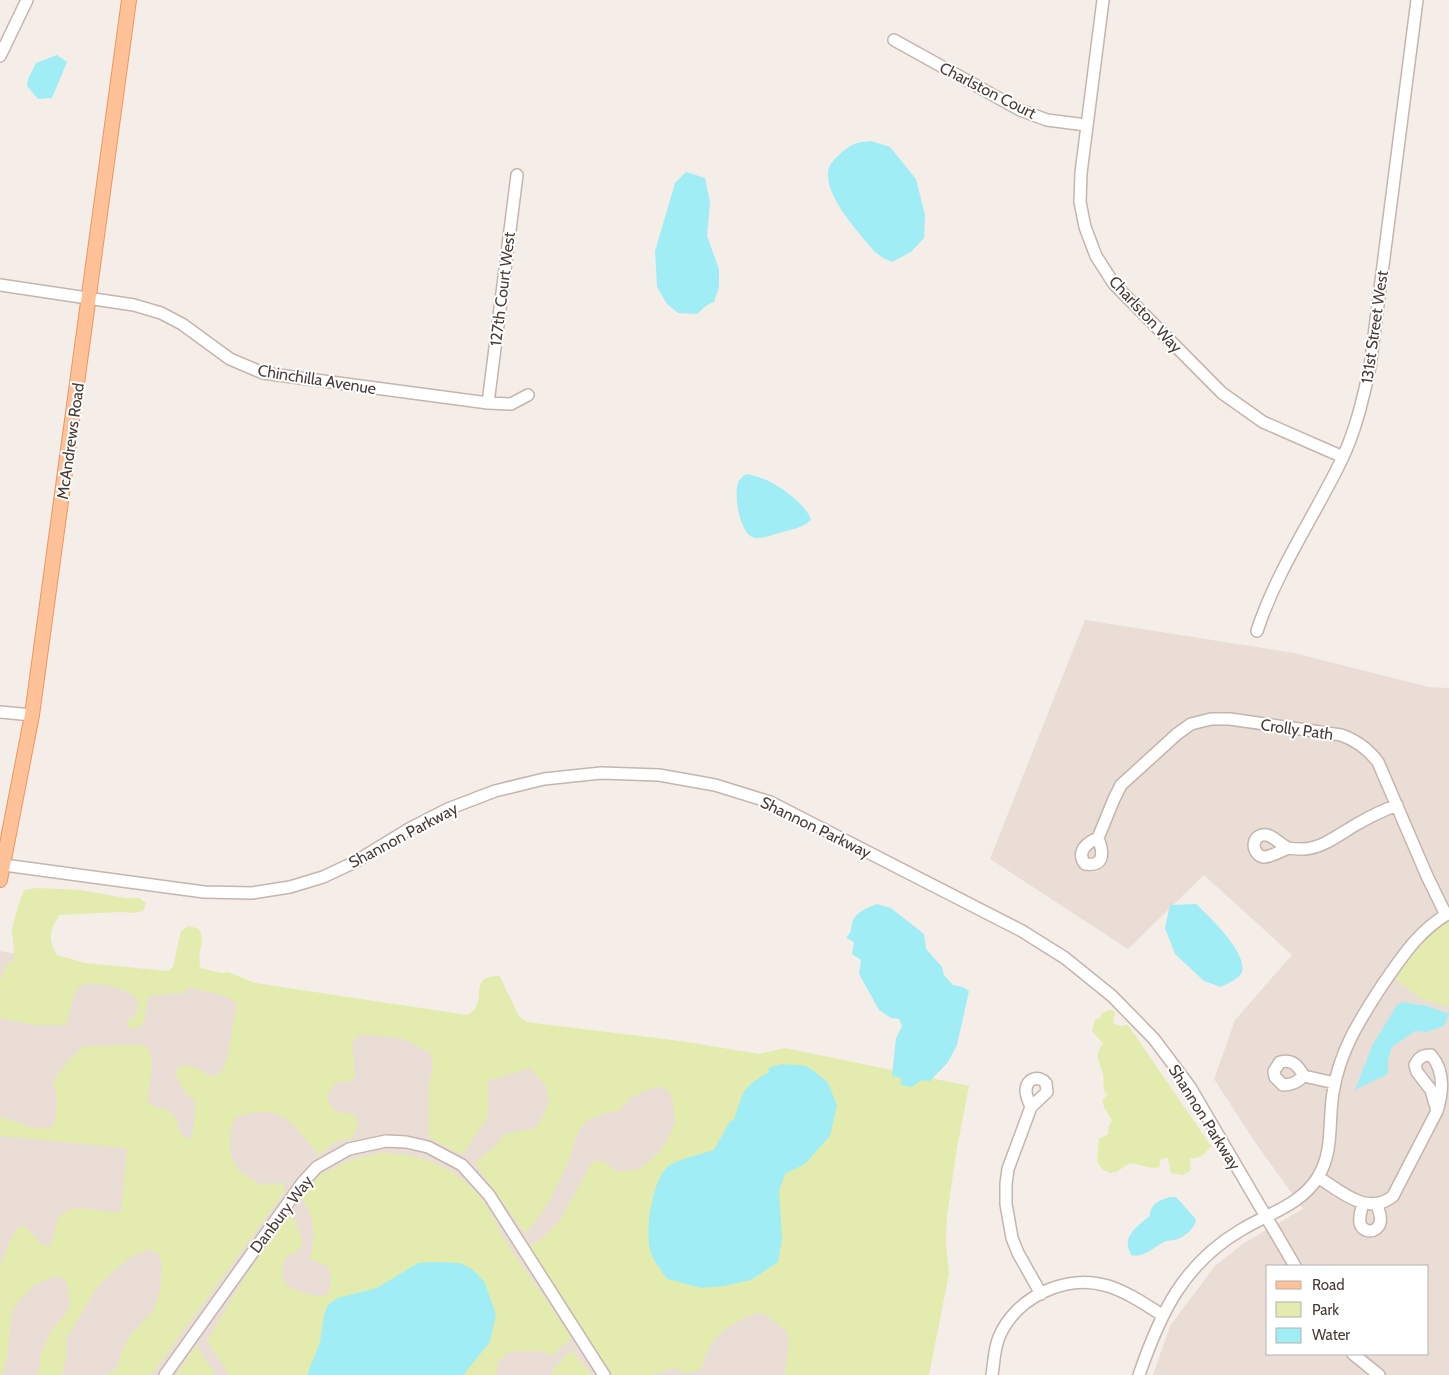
<svg xmlns="http://www.w3.org/2000/svg" width="1449" height="1375" font-family="Cabin,sans-serif">
  <rect width="100%" height="100%" fill="#f5ede8"/>
  <path fill="#e9ddd6" fill-rule="evenodd" d="M1085 620 1294 653 1429 687 1449 688V1375H1153L1170 1326 1215 1266 1244 1243 1303 1209 1255 1142 1214 1079 1235 1020 1292 955 1204 875 1128 949 990 859ZM1268 1266H1428V1354H1268Z
    M0 951 119 973 959 1085 915 1375H0Z"/>
  <path fill="#e3ecae" d="M37 888 80 890 126 898H139L146 903 143 911 133 913 121 912 59 915C49 933 48 938 57 955L85 963 168 971 173 967 181 931 189 926 199 929C207 943 195 952 201 968L221 973 228 972 255 983 467 1015C470 1013 472 1012 474 1010 485 999 469 975 500 976L518 1015 526 1022 680 1041 759 1054 785 1048 969 1086 957 1148 947 1215 946 1244 949 1274 929 1375H784L788 1352V1333C783 1329 770 1316 764 1314 755 1312 748 1316 741 1320 716 1333 709 1342 701 1370L686 1373 674 1368 650 1375H612L529 1248 546 1235 560 1220 592 1162 602 1160 616 1172 640 1169 660 1151 668 1139 675 1121 673 1102 669 1092 659 1086 631 1097 619 1111C608 1112 594 1115 586 1122 576 1129 575 1142 571 1153 566 1170 539 1227 524 1232L475 1163 494 1147 505 1134 534 1129 539 1124 549 1101 546 1086 530 1068 488 1081V1110L486 1120 462 1155 429 1138V1084L433 1064 430 1053 402 1038 361 1034 352 1041 355 1073 353 1081 336 1082 327 1095C333 1116 335 1110 354 1115L358 1121 353 1138 335 1142 319 1155C292 1123 282 1101 235 1117L230 1134V1154L238 1170 260 1185 283 1183 285 1188 283 1194 151 1375H104L116 1370 124 1346 131 1334 154 1310 160 1290 162 1265 159 1255 150 1249 130 1257 101 1283 94 1292 66 1339 67 1356 62 1375H38C40 1370 39 1365 40 1360 41 1354 44 1347 46 1341 59 1312 78 1318 65 1279L56 1276 34 1285 16 1304 12 1314 7 1359 2 1375H0V1265L12 1236 18 1228 25 1226 39 1242 47 1247 51 1245 58 1217C63 1214 67 1210 72 1209 84 1206 107 1214 121 1212L127 1148 0 1136V1117L33 1128H52C57 1114 60 1097 53 1082 59 1070 74 1055 84 1046L142 1045 149 1049C155 1067 148 1084 148 1103L161 1109H166L176 1118 179 1131 188 1140 192 1137 195 1116V1100L186 1094 175 1074 178 1068C189 1063 199 1068 208 1076L220 1075 227 1058 237 1004 226 996 187 987 184 993 148 996 144 1023 136 1029 128 1027 126 1023C136 1013 140 1013 137 998 127 989 90 977 78 988 73 993 68 1017 67 1025H35L0 1018V980L7 964 13 962C15 951 13 943 12 933 12 922 20 901 24 890Z
    M1449 914V1007L1422 999 1390 975 1446 915Z
    M1109 1010 1115 1011 1113 1023 1120 1026 1128 1025 1211 1146C1205 1154 1201 1159 1190 1158L1191 1170 1183 1175 1171 1173 1168 1158 1161 1159 1159 1167 1153 1168 1130 1163 1116 1172 1110 1173 1102 1169 1097 1161 1099 1139 1108 1134 1109 1126 1112 1120 1104 1107 1102 1100 1108 1095 1104 1091C1103 1086 1104 1080 1103 1074 1100 1061 1093 1057 1103 1043L1092 1031 1095 1020 1100 1018 1102 1013Z
    M380 1153C423 1152 465 1171 488 1208 496 1221 501 1236 510 1248 530 1277 550 1305 569 1334L571 1339 550 1356 542 1351H538L509 1352 499 1360 496 1375H230L207 1341 241 1283 288 1215 294 1218 303 1242 296 1253 286 1256C283 1265 280 1274 285 1282 290 1290 298 1291 305 1293 331 1302 333 1290 329 1267L311 1260 310 1255C315 1247 314 1226 311 1216 309 1210 305 1204 302 1198L319 1175 353 1159Z
    M196 1346 216 1375H176Z
    M571 1350 592 1375H552L551 1372Z"/>
  <path fill="#a0edf6" d="M57 55 67 62 52 98 38 99 27 86 28 79 36 63Z
    M871 141 890 147 916 179 925 215 924 238 911 252 892 262 883 258 875 252C860 234 826 198 828 173 828 165 834 160 840 154 851 144 856 142 871 141Z
    M686 172 705 178 710 202 707 236 719 269V287L714 302 707 305 697 314 678 313 667 304 657 287 655 251 675 183Z
    M746 474C751 475 756 476 761 478 777 483 807 505 811 520 801 529 791 529 779 533 770 535 757 542 749 535 739 526 734 495 738 483 739 479 743 477 746 474Z
    M877 904 891 908 924 934 926 949 942 967 944 975 953 985 963 987 969 991 957 1045 948 1062 930 1081 922 1080 911 1087 901 1085V1078L892 1076 896 1038 902 1026 899 1019 891 1018 879 1010 859 974 861 960 852 954 854 942 846 938C851 933 851 930 852 923 855 912 867 908 877 904Z
    M1196 904C1209 916 1251 956 1241 974 1237 980 1227 983 1221 987L1204 981 1175 954 1165 928 1170 905Z
    M1402 1002 1427 1006 1449 1014 1444 1026 1427 1032 1415 1031 1392 1047 1388 1059V1074L1355 1090 1372 1046 1397 1005Z
    M783 1064 806 1066 814 1071 828 1083 837 1105 830 1136 805 1164 785 1174 779 1191 782 1238 778 1262 751 1280 724 1286 701 1288 667 1279C662 1271 654 1262 651 1253 644 1235 652 1176 670 1165 679 1159 702 1154 714 1150L730 1121 734 1120C744 1090 741 1089 769 1072L768 1068Z
    M1170 1197H1176L1194 1217 1196 1220C1195 1228 1185 1236 1178 1239 1174 1241 1170 1240 1166 1241 1154 1246 1144 1259 1131 1255 1129 1251 1127 1245 1128 1240 1130 1231 1143 1221 1150 1216 1150 1204 1160 1200 1170 1197Z
    M434 1262 460 1263 473 1270 484 1281 496 1314 490 1342 463 1375H307L320 1342 324 1315 327 1306 337 1298 377 1288 418 1263Z"/>
  <g fill="none" stroke-linecap="round" stroke-linejoin="round">
    <defs>
      <path id="minor" d="M1103 0 1081 173 1080 202 1085 227 1096 256 1114 284 1222 393 1263 422 1343 457
        M894 40 1020 110 1047 120 1086 125
        M0 56 27 0
        M0 285 134 305 161 313 182 324 230 359 263 373 488 403 511 404 528 395
        M488 403 517 175
        M1257 631C1277 570 1314 517 1342 459 1356 430 1363 398 1370 367L1417 0
        M0 712 32 715
        M1098 838C1103 851 1106 867 1085 864 1076 852 1086 843 1098 838L1114 799 1121 785 1177 734 1191 724 1211 719H1230L1341 735C1356 740 1368 749 1378 762L1427 876 1446 915
        M1289 848C1282 850 1271 857 1264 857 1254 856 1251 842 1258 837 1268 829 1279 844 1288 848 1293 849 1299 849 1304 849 1324 848 1342 832 1359 823 1371 816 1384 810 1397 805
        M4 865 204 892 252 893 290 887 323 877 355 862 409 829 448 809 495 791 544 779 601 773 659 775 715 785 770 802 1022 931 1065 958 1112 996 1154 1039 1190 1087 1295 1266
        M1304 1076C1297 1082 1292 1085 1283 1085L1275 1077 1274 1071 1280 1062C1293 1059 1298 1066 1304 1076L1335 1083
        M1031 1107C1029 1102 1026 1096 1026 1091 1026 1078 1039 1075 1046 1083L1047 1092 1031 1107 1008 1169 1006 1184V1204L1012 1238 1018 1253 1041 1294
        M1318 1177C1340 1191 1368 1217 1393 1196L1437 1111C1443 1092 1445 1071 1431 1055 1423 1055 1419 1057 1415 1065L1417 1072 1431 1090 1437 1111
        M1363 1204C1361 1210 1359 1217 1360 1223 1363 1234 1377 1233 1380 1223 1382 1217 1378 1209 1377 1204
        M1353 1354 1379 1375
        M165 1375 303 1182 317 1167 349 1149 386 1141 406 1142 428 1147 462 1165 489 1195 604 1375
        M992 1375C994 1363 994 1349 999 1337 1016 1297 1066 1273 1108 1286 1127 1292 1145 1304 1162 1315
        M1139 1375C1160 1314 1183 1264 1241 1230 1267 1214 1301 1205 1318 1177 1334 1151 1328 1122 1333 1093 1339 1052 1360 1019 1383 984 1402 957 1419 930 1449 913"/>
      <path id="major" d="M0 880 32 715 129 0"/>
    </defs>
    <use href="#minor" stroke="#c4b5ad" stroke-width="14"/>
    <use href="#major" stroke="#ec965e" stroke-width="16"/>
    <use href="#minor" stroke="#fff" stroke-width="11"/>
    <use href="#major" stroke="#ffc197" stroke-width="14"/>
  </g>
  <g text-anchor="middle" stroke-width="4" stroke-linejoin="round" paint-order="stroke">
    <g font-size="16" fill="#493c36" stroke="#fff">
      <text transform="translate(988 90) rotate(27)" y="6">Charlston Court</text>
      <text transform="translate(502 289) rotate(-83)" y="6">127th Court West</text>
      <text transform="translate(1146 314) rotate(47)" y="6">Charlston Way</text>
      <text transform="translate(1374 327) rotate(-82)" y="6">131st Street West</text>
      <text transform="translate(317 379) rotate(9)" y="6">Chinchilla Avenue</text>
      <text transform="translate(70 441) rotate(-82)" y="6">McAndrews Road</text>
      <text transform="translate(1297 729) rotate(8)" y="6">Crolly Path</text>
      <text transform="translate(816 827) rotate(26)" y="6">Shannon Parkway</text>
      <text transform="translate(403 835) rotate(-28)" y="6">Shannon Parkway</text>
      <text transform="translate(1205 1117) rotate(58)" y="6">Shannon Parkway</text>
      <text transform="translate(281 1214) rotate(-53)" y="6">Danbury Way</text>
    </g>
  </g>
  <rect x="1266" y="1265" width="162" height="90" fill="#ffffff" stroke="#b6b1af"/>
  <rect x="1276" y="1281" width="25" height="8" fill="#ffc197" stroke="#b6b1af"/>
  <text x="1312" y="1290" font-size="15" fill="#493c36">Road</text>
  <rect x="1276" y="1302" width="25" height="15" fill="#e3ecae" stroke="#b6b1af"/>
  <text x="1312" y="1315" font-size="15" fill="#493c36">Park</text>
  <rect x="1276" y="1328" width="25" height="15" fill="#a0edf6" stroke="#b6b1af"/>
  <text x="1312" y="1340" font-size="15" fill="#493c36">Water</text>
</svg>
